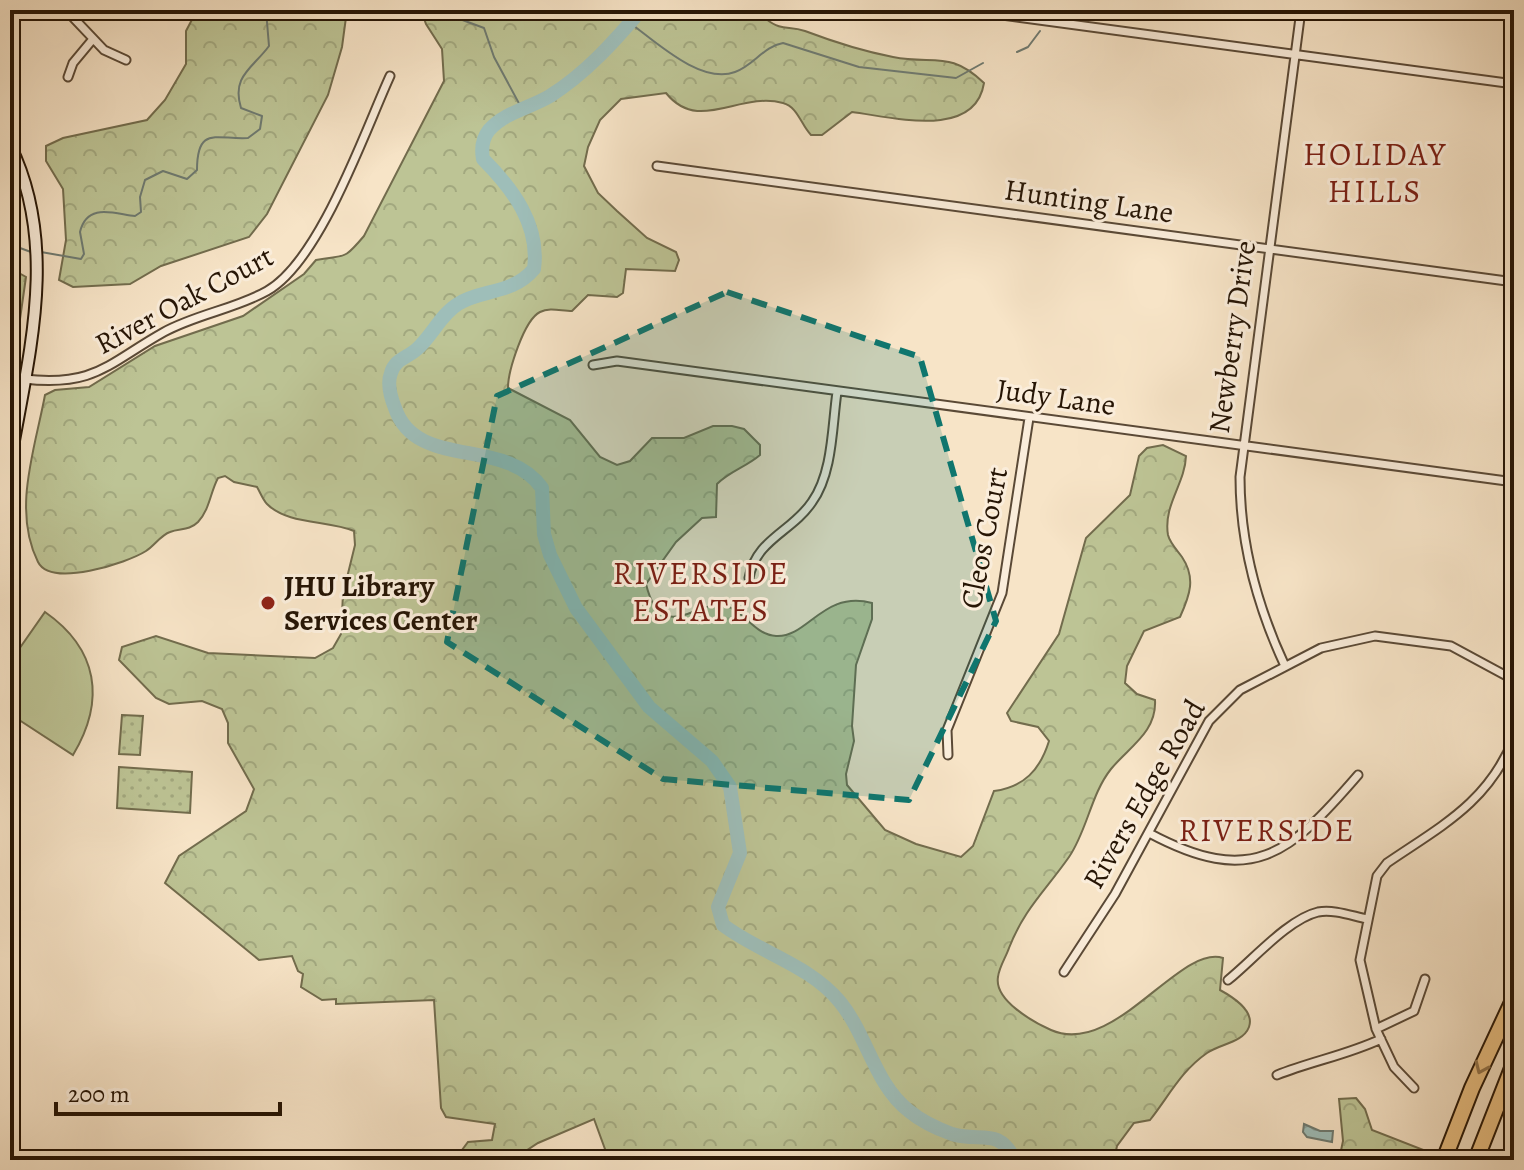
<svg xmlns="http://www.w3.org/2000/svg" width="1524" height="1170" font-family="Alegreya,serif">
  <defs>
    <pattern id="forest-crowns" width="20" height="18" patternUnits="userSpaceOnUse" patternTransform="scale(2)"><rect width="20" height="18" fill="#bdc495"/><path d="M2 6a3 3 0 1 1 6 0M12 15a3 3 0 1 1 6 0" fill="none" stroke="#a2a87f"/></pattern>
    <pattern id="park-dots" width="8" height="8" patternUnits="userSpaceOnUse" patternTransform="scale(2)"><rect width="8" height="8" fill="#bdc495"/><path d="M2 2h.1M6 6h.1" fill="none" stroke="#a2a87f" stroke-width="1.8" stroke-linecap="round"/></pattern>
    <pattern id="water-ripples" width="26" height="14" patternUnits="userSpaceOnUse" patternTransform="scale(2)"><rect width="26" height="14" fill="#9ebeb9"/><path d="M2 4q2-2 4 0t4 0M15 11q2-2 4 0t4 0" fill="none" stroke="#88a29e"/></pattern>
  </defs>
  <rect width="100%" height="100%" fill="#f7e4c7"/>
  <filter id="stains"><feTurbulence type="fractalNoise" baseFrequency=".0025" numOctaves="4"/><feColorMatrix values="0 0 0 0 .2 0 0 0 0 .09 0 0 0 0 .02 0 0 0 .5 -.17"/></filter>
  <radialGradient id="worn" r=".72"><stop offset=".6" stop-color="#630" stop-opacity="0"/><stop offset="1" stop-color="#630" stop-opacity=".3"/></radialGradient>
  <path fill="#bdc495" stroke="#726c4d" stroke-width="2" d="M45 612C98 649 106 700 73 755L10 714V662Z"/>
  <path fill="url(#forest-crowns)" stroke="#726c4d" stroke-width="2" d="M197 10H347L342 47 328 95 267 214 249 237 161 266 130 284 73 287 59 280 66 240 63 189 46 161V146L63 138 147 120 165 100 186 64V31Z
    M421 10H764L766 19C783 32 788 25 805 31 834 42 862 51 893 57 934 65 950 50 984 83 975 140 892 117 852 112L822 135H811C801 125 798 107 783 103 739 91 699 134 666 93L621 99 600 120 588 147 584 166 598 193 617 211 647 238 676 252 679 260 675 271 626 269 623 293 617 297 588 295 572 311C561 311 550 307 540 312 524 320 508 371 508 388L570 420 600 457 617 465 630 461 652 438H684L713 426H732L744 429 760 445V455C746 467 730 471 717 484L716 517 702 518 676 542 646 584C661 646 697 600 724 605 744 610 754 635 776 636 808 638 823 590 872 603V619L856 665 852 726 854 741 846 774 847 785 885 830 916 844 961 857 973 846 994 791C1024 787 1040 770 1049 741L1038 727 1011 721 1007 713 1059 634 1086 538 1130 495 1139 456 1147 448 1163 445 1186 456C1185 484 1163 505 1168 535 1170 543 1177 550 1182 557 1196 578 1190 595 1180 617L1144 631 1127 666 1125 683 1137 694 1155 700C1157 732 1129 747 1111 769 1091 794 1087 831 1069 857 1046 890 1024 909 1009 948 1006 957 999 967 998 977 994 1000 1033 1022 1051 1030 1114 1058 1179 944 1223 958L1220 990C1231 996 1255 1010 1249 1027 1243 1043 1219 1044 1207 1053 1181 1071 1169 1096 1150 1120L1134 1123 1117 1146 1114 1160H609L594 1119 538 1143 512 1160H459V1154L468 1142 492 1140 495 1124 446 1117 441 1108 434 1000 336 1004V999L322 1000 301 987 303 974 298 971 292 956 259 960 165 883 179 856 246 811 254 789 228 743V723L222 709 202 701 169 704 156 698 119 660 122 647 156 636 208 653 315 658 333 648 341 634 343 594 355 545 354 531C328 520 288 525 267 504 263 500 260 492 257 487L234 482 225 476 218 478C210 493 210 509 198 522 189 531 180 528 170 532 161 535 154 546 146 551 127 563 51 588 38 562 12 510 35 449 45 395L55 390 89 387 155 346 243 316 304 274 316 260C346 254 342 262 364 236L444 81 442 49 426 24Z
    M10 268 26 277 10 389Z
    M1356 1098 1365 1109 1372 1130 1426 1151 1429 1160H1339L1343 1141 1339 1099Z"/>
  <path fill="url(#park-dots)" stroke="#726c4d" stroke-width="2" d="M122 715 143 716 140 755 119 754Z
    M119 767 192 772 190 813 117 808Z"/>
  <path fill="url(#water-ripples)" stroke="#6e7a71" stroke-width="2" d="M10 1059 20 1062 19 1100 10 1105Z
    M1304 1124 1320 1131H1333L1332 1142 1307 1137 1303 1132Z"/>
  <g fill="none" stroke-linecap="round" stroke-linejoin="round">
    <path stroke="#6e7a71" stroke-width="2" d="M452 10 449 15 484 28 494 57 522 109
      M1046 13 1049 10
      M630 23C655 41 701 85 735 72 753 66 764 46 783 43L859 67 956 78 983 63
      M1017 52 1028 47 1040 31
      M10 179 15 206 12 221
      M10 220 20 248 31 252
      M41 252 81 259 84 254 80 232C87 202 115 214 135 216L141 212 140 197 145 180 163 171 187 179 197 170C197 125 217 140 248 138L260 129 262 116 241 108C231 76 253 68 269 46L266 10"/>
    <path stroke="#9ebeb9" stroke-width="14" d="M641 10C614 42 586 73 550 96 530 108 505 112 489 130 482 139 481 148 483 159 513 189 540 225 534 269 512 295 481 289 458 304 441 314 432 336 417 349 407 358 395 359 391 373 387 383 391 398 395 408 416 471 506 436 542 488L544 534 550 555 576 608 649 707 712 761 730 787 740 853 718 907 723 925C760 953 810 965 840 1002 867 1035 875 1085 909 1111 920 1120 938 1129 952 1134 980 1143 998 1126 1015 1160"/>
    <defs>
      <path id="street" d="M66 10 104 50 126 60
        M965 10 1514 84
        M68 77 73 63 93 39
        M657 166 1514 282
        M593 365 617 361 1514 482
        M24 379C95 387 107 364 164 332 197 314 235 309 267 291 320 261 364 133 390 76
        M749 578C756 539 792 532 812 502 833 473 832 426 837 392
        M1285 666C1258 608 1240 542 1240 477L1301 10
        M948 755 947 730 1002 593 1029 418
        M1149 833C1252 888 1289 855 1358 775
        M1064 972 1115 894 1209 721 1240 690 1321 648 1375 636 1451 646 1514 680
        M1228 980C1252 961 1288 919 1318 912 1334 909 1352 916 1367 919
        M1376 1029 1414 1011 1425 979
        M1277 1075C1312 1061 1347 1055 1381 1039
        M1414 1088 1394 1067 1376 1029 1360 960 1377 876 1387 863C1441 826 1488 803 1514 738"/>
      <path id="secondary" d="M10 145C60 247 28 357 10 463
        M10 602 11 603"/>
      <path id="highway" d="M1444 1160 1472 1088 1514 998
        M1476 1160 1514 1063"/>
    </defs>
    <use href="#street" stroke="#5a4936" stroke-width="11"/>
    <use href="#secondary" stroke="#261505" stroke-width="14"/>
    <use href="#highway" stroke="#261505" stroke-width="18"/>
    <use href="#street" stroke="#faeddb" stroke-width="7"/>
    <use href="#secondary" stroke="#faeddb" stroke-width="10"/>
    <use href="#highway" stroke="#ecc284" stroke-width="14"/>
  </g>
  <defs><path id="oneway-chevron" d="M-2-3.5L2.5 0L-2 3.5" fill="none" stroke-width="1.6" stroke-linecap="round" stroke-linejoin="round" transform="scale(2)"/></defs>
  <use stroke="#93744b" href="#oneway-chevron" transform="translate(1481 1068) rotate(114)"/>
  <path fill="#0f766e" fill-opacity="0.2" stroke="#0f766e" stroke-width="6" stroke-dasharray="16 10" stroke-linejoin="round" d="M727 292 920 357 996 621 909 800 663 779 447 642 497 396Z"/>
  <circle fill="#8f2418" stroke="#faeddb" stroke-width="3" cx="268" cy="603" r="8"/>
  <g text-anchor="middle" stroke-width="6" stroke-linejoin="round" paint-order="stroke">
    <g font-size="30" fill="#261505" stroke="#faeddb">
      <text transform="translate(1089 201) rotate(8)" y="10">Hunting Lane</text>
      <text transform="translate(184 300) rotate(-28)" y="10">River Oak Court</text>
      <text transform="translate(1232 337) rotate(-82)" y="10">Newberry Drive</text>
      <text transform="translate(1056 397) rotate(8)" y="10">Judy Lane</text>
      <text transform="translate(984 538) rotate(-79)" y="10">Cleos Court</text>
      <text transform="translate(1144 794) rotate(-60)" y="10">Rivers Edge Road</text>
    </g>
    <g font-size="30" font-weight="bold" fill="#261505" stroke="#faeddb" text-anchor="start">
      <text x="284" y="596">JHU Library<tspan x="284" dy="34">Services Center</tspan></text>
    </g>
    <g font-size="32" letter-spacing="2" fill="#7a1f14" stroke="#faeddb">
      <text x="1375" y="165">HOLIDAY<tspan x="1375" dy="37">HILLS</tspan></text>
      <text x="701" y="584">RIVERSIDE<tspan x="701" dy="37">ESTATES</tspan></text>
      <text x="1267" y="841">RIVERSIDE</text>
    </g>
  </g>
  <rect width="1524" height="1170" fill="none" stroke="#f7e4c7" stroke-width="40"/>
  <rect x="12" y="12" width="1500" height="1146" fill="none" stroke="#261505" stroke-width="4"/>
  <rect x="20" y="20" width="1484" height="1130" fill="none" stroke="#261505" stroke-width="2"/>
  <path d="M56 1102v12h224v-12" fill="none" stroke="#261505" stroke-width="4"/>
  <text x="68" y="1102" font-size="24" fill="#261505" stroke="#faeddb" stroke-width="6" paint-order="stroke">200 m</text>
  <rect width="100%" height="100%" filter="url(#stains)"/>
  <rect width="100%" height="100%" fill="url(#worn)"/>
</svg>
